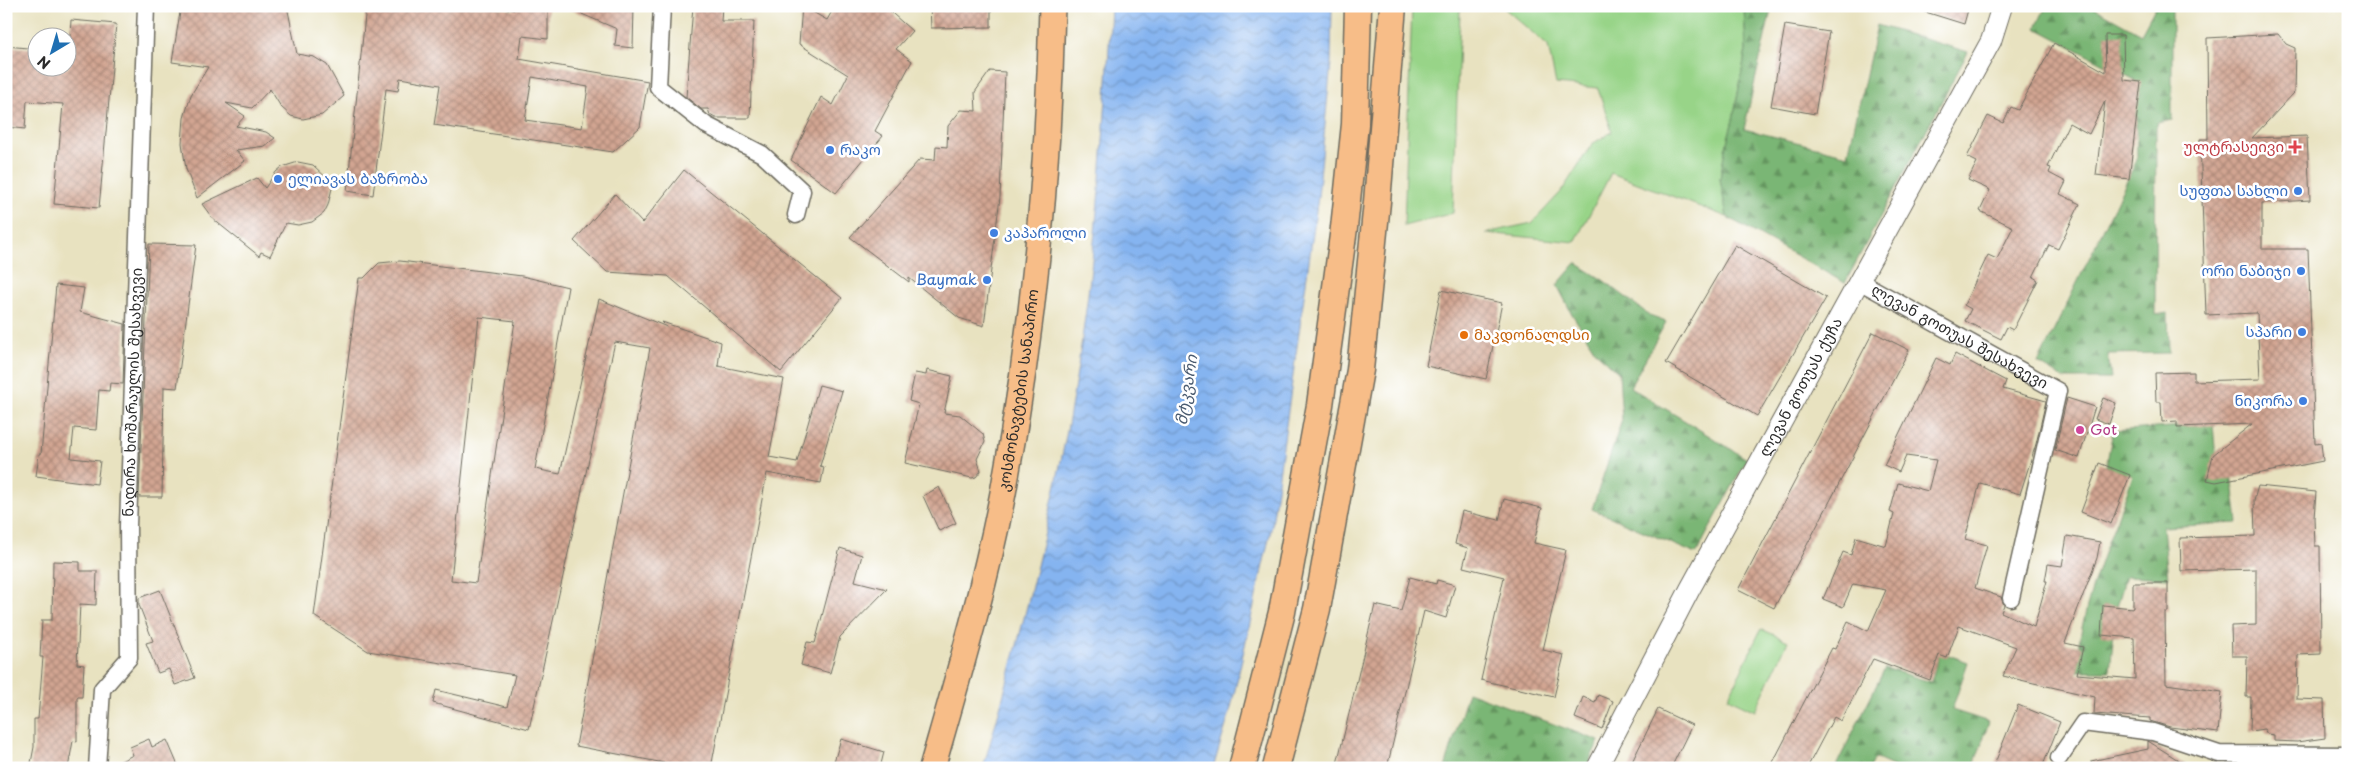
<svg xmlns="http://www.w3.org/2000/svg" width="2354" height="774" font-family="'Playpen Sans','Noto Sans Georgian',sans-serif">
  <defs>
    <pattern id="forest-firs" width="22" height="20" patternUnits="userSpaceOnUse" patternTransform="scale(1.25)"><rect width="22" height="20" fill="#7ab674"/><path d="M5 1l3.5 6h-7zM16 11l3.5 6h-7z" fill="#64945f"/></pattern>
    <pattern id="water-waves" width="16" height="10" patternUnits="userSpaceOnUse" patternTransform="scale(1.25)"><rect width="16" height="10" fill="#85b4f0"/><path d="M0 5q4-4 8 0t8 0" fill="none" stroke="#6d93c3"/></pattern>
    <pattern id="building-cross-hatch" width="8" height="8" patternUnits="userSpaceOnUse" patternTransform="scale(1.25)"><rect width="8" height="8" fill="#d2a592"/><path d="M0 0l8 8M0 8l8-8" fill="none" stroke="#ab8777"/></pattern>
  </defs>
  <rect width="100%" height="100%" fill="#fff"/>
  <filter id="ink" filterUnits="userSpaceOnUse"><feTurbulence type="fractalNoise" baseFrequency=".02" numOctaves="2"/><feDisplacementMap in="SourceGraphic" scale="10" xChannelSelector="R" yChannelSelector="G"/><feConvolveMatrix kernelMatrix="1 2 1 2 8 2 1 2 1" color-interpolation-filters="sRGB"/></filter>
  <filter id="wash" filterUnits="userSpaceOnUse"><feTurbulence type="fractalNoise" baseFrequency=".0096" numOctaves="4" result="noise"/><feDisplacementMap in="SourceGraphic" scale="20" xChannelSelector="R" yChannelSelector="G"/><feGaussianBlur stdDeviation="1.12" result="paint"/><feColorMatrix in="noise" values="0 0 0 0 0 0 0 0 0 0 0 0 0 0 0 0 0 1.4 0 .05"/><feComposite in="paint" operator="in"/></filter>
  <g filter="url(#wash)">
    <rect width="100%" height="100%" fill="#e8e2c0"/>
    <path fill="#98d488" stroke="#62805a" d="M1412 6H1744L1746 50 1733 120 1725 150 1720 179 1727 217 1611 173 1575 242 1486 233 1532 223 1561 192 1592 144 1612 132 1598 88 1556 84 1548 46 1503 7 1460 10 1453 213 1404 226Z
      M1761 629 1788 641 1755 711 1728 698Z"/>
    <path fill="url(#forest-firs)" stroke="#527050" d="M1744 6H1772L1744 129 1848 155 1877 25 1968 52 1845 283 1727 217 1720 179 1725 150 1733 120 1746 50Z
      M2046 6H2091L2141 34 2156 6H2172V120L2156 123 2155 315 2168 313 2169 353 2108 354 2111 379H2065L2038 363 2137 160 2135 80 2036 28Z
      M1576 263 1603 280 1652 317 1666 322 1630 387 1747 459 1696 554 1592 509 1622 420 1619 373 1596 352 1572 314 1557 285Z
      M2213 424 2217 472 2232 473 2238 523 2163 527 2168 578 2126 576 2116 610 2110 671H2075C2082 602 2109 540 2133 476L2106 467 2113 431Z
      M1940 652 1968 662 1952 710 1989 722 1973 768H1897L1875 758 1870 768H1835L1885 668 1931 682Z
      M1468 692 1599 741 1586 768H1445Z"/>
    <path fill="url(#water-waves)" stroke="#58708e" d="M1111 6H1332L1331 63 1318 197 1272 525 1230 712 1213 768H983C1013 664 1041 557 1063 451 1092 305 1104 155 1111 6Z"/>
    <g id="blocks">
      <path fill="url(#building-cross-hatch)" fill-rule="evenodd" d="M181 6H287L297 54 314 57 327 65 344 96 322 115 303 119 291 116 281 107 270 89 252 108 226 103 245 116 236 126 266 132 275 138 265 146 236 150 245 161 197 198 186 169 182 143 184 118 191 95 208 67 172 62Z
        M366 6H493L514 10 515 6H548V39L522 36 519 59 648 81 640 127 613 152 434 125 440 85 400 78 398 91 386 89 373 195 347 191ZM532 77 588 87 582 128 525 120Z
        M563 6H634L633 48 615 46 617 29Z
        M693 6H722L721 21H754L750 118H715L710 115 708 109H701L686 97Z
        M802 6 827 20 835 6H884L912 31 896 49 912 61 875 131 883 136 836 193 791 160 821 97 833 105 848 75 799 44Z
        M930 6H991V27L931 28Z
        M1920 6H1969L1964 24 1919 10Z
        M71 20 116 24 99 208 54 204 63 104 27 101 25 129 6 127V46L38 49V68H68Z
        M1785 25 1829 32 1815 114 1771 106Z
        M2278 34 2286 44 2295 48 2294 93 2252 138 2307 136 2310 200 2262 203V249H2308L2315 444 2321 443 2323 461 2216 482 2207 480 2213 455 2252 424 2177 427V421L2162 422 2161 402H2156L2155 373 2194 372V381L2260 379 2257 313 2206 315 2200 139H2208L2207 38Z
        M2105 35H2123L2124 80 2141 82 2129 179 2096 175 2105 101 2089 134 2069 123 2048 167 2051 168 2049 173 2066 182 2060 194 2080 204 2058 249 2049 245 2033 277 2038 280 2013 330 2007 327 2001 339 1965 321 1971 309 1964 305 1988 255 1997 259 2013 227 1980 211 1990 190 1968 180 1977 162 1967 157 1988 116 2003 123 2011 107 2018 110 2054 43 2106 72Z
        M990 71 1005 72 1000 197 984 326 959 318 909 278V282L850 237 920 159 935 160 936 146 947 147 948 126 961 110 976 111 975 92Z
        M298 162 313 165 333 184 328 205 324 213 312 222 298 225 286 223 270 256 261 252 259 256 213 219 202 204 257 178 265 188 276 172 282 167Z
        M684 170 842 298 781 372 668 276 607 272 574 241 615 194 642 223Z
        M149 244 196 245 177 388 164 387 162 497H139Z
        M1735 245 1826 298 1757 416 1666 363Z
        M400 261 522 276 568 287 535 469 560 474 599 299 667 327 662 322 721 342 718 366 784 379 769 457 797 462 819 385 842 391 820 466 824 467 821 483 767 473 711 768H690L576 746 650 348 615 342 529 729 433 703 436 690 507 707 515 675 368 651 314 616 359 278H364L379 263ZM479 317 515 321 476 583 451 580Z
        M56 285 84 288 80 312 125 324 123 384 110 383 109 391 99 390 96 430 74 428 71 458 100 461 97 484 36 476 39 454H41Z
        M1441 290 1502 303 1486 379 1426 366Z
        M1873 332 1909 350 1774 608 1738 590Z
        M1955 354 2006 381 2003 389 2046 401 2036 444 2020 494 1980 483 1965 539 1987 545 1975 588 2001 597 2004 605 2001 612 2034 627 2047 581H2045L2048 564 2062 566 2067 536 2100 542 2097 558 2065 643 2083 647 2077 674 2135 679 2134 638 2101 635 2103 605 2133 608V583H2168V612H2165L2166 684 2222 692 2218 733 2170 727 2150 721V718L2094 714 2095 697 2003 676 2016 647 1959 626 1947 658 1939 655 1930 680 1873 659 1841 721 1834 717 1807 768H1770L1832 648 1835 649 1848 621 1868 631 1886 590 1853 584 1843 607 1823 599 1843 552 1851 555 1856 537 1886 546 1894 514 1890 512 1898 483 1928 491 1936 460 1906 456 1899 472 1884 465 1936 358 1950 365Z
        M927 370 952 376 944 413 960 415 983 434 985 442 977 459 981 471 976 477 972 478 905 463 919 404 909 401 915 373 926 375Z
        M2067 398 2095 407 2079 458 2055 450Z
        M2103 398 2116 403 2109 424 2095 419Z
        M2099 463 2130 475 2111 524 2081 512Z
        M2258 486 2316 492 2314 518 2315 546H2320L2321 654 2298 655 2297 699 2324 700 2325 738 2297 742 2274 741V735L2267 734 2264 729 2250 731 2251 697H2246L2247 656H2232L2231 626 2256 625V569L2181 571 2180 538 2255 536 2254 500Z
        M939 487 956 523 939 531 923 496Z
        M1504 499 1542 508 1534 543 1566 550 1543 650 1564 655 1554 697 1481 680 1504 577 1463 567 1468 548 1455 544 1462 511 1499 520Z
        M840 548 862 555 855 581 887 589 840 637 830 673 801 665 807 642 815 643Z
        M53 561 80 562V571H97L96 605 80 604 77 664 84 665 82 697H77V742L73 741 68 768H30L34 747V719H38L43 657H40L42 620H52Z
        M1410 577 1436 584 1437 580 1455 585 1446 618 1424 611 1387 768H1336L1375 605 1401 611Z
        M160 590 195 678 175 685 169 669 158 673 146 643 153 641 139 605V598Z
        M1598 695 1613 701 1602 729 1575 718 1583 697 1595 702Z
        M2018 705 2060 722 2042 768H1993Z
        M1658 709 1692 725 1671 768H1629Z
        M149 739 152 747 167 740 179 768H107L133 755 130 747Z
        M841 739 884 752 880 768H832Z
        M2148 741 2191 768H2092L2091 761 2148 749Z"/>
    </g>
  </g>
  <g filter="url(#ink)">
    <use href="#blocks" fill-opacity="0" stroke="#6d6b5f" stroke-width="1"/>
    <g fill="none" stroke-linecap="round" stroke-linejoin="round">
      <defs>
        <g id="minor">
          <path d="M662 6 658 87 706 125 762 154 802 191 796 215"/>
          <path id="s1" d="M1859 281 2058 391 2011 598"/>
          <path d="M2059 758 2083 723 2153 732 2219 754 2348 755"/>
          <path id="s2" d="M97 768 102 689 129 658 128 526 146 6"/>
        </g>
        <g id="tertiary">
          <path id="s3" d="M1597 768 1690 589 1991 41 2002 6"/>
        </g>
        <g id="primary">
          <path id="s4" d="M932 768C958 677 985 586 1003 493 1033 333 1049 169 1052 6"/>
        </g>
        <path id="trunk" d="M1242 768 1282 612 1320 405 1344 228 1355 124 1358 6
          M1276 768 1317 609 1360 370 1377 202 1393 6"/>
      </defs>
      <use href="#minor" stroke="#6d6b5f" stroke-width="19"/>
      <use href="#tertiary" stroke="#6d6b5f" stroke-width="22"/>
      <use href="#primary" stroke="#6d6b5f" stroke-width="28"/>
      <use href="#trunk" stroke="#6d6b5f" stroke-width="29"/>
      <use href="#minor" stroke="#fff" stroke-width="16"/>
      <use href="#tertiary" stroke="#fff" stroke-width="20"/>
      <use href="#primary" stroke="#f7bd88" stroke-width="25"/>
      <use href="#trunk" stroke="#f7bd88" stroke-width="26"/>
    </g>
  </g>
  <path fill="#e0444e" stroke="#fff" stroke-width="2" d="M2292.5 139.5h5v5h5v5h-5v5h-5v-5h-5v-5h5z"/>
  <g fill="#3f7fe0" stroke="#fff" stroke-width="2">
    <circle cx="830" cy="150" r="5"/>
    <circle cx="278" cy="179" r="5"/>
    <circle cx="2298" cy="191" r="5"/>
    <circle cx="994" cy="233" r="5"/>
    <circle cx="2301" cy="271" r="5"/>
    <circle cx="987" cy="280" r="5"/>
    <circle cx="2302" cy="332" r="5"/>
    <circle cx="2303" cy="401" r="5"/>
  </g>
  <circle fill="#e8710a" stroke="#fff" stroke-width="2" cx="1464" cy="335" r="5"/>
  <circle fill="#d1479c" stroke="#fff" stroke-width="2" cx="2080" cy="430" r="5"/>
  <g text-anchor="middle" stroke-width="5" stroke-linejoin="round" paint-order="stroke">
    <g font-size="15" fill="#be3a42" stroke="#fff" text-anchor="end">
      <text x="2284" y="152">ულტრასეივი</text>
    </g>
    <g font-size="15" fill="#366cbe" stroke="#fff" text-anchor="end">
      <text x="840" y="155" text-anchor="start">რაკო</text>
      <text x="288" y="184" text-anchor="start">ელიავას ბაზრობა</text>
      <text x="2288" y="196">სუფთა სახლი</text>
      <text x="1004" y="238" text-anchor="start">კაპაროლი</text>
      <text x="2291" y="276">ორი ნაბიჯი</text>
      <text x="977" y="285">Baymak</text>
      <text x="2292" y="337">სპარი</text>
      <text x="2293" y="406">ნიკორა</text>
    </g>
    <g font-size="15" fill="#c56008" stroke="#fff" text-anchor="start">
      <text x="1474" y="340">მაკდონალდსი</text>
    </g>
    <g font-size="15" fill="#2b2b2b" stroke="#fff">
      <text dy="5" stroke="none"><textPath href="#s1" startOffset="115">ლევან გოთუას შესახვევი</textPath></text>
      <text dy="5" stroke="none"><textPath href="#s3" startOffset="432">ლევან გოთუას ქუჩა</textPath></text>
      <text dy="5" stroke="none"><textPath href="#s4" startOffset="388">კოსმონავტების სანაპირო</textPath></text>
      <text dy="5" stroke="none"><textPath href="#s2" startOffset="386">ნადირა ხოშარაულის შესახვევი</textPath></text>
    </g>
    <g font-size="15" fill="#b23c85" stroke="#fff" text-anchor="start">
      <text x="2090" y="435">Got</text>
    </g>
    <g font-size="16" font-style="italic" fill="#4a5b70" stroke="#fff">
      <text transform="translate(1186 390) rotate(-81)" y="6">მტკვარი</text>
    </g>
  </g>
  <rect width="2354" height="774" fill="none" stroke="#fff" stroke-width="25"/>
  <g transform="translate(52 52) rotate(218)"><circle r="24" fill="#ffffff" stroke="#aaaaaa"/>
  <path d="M0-4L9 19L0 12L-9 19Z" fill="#1f6fb2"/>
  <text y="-8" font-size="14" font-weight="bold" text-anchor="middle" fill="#2b2b2b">N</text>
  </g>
</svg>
